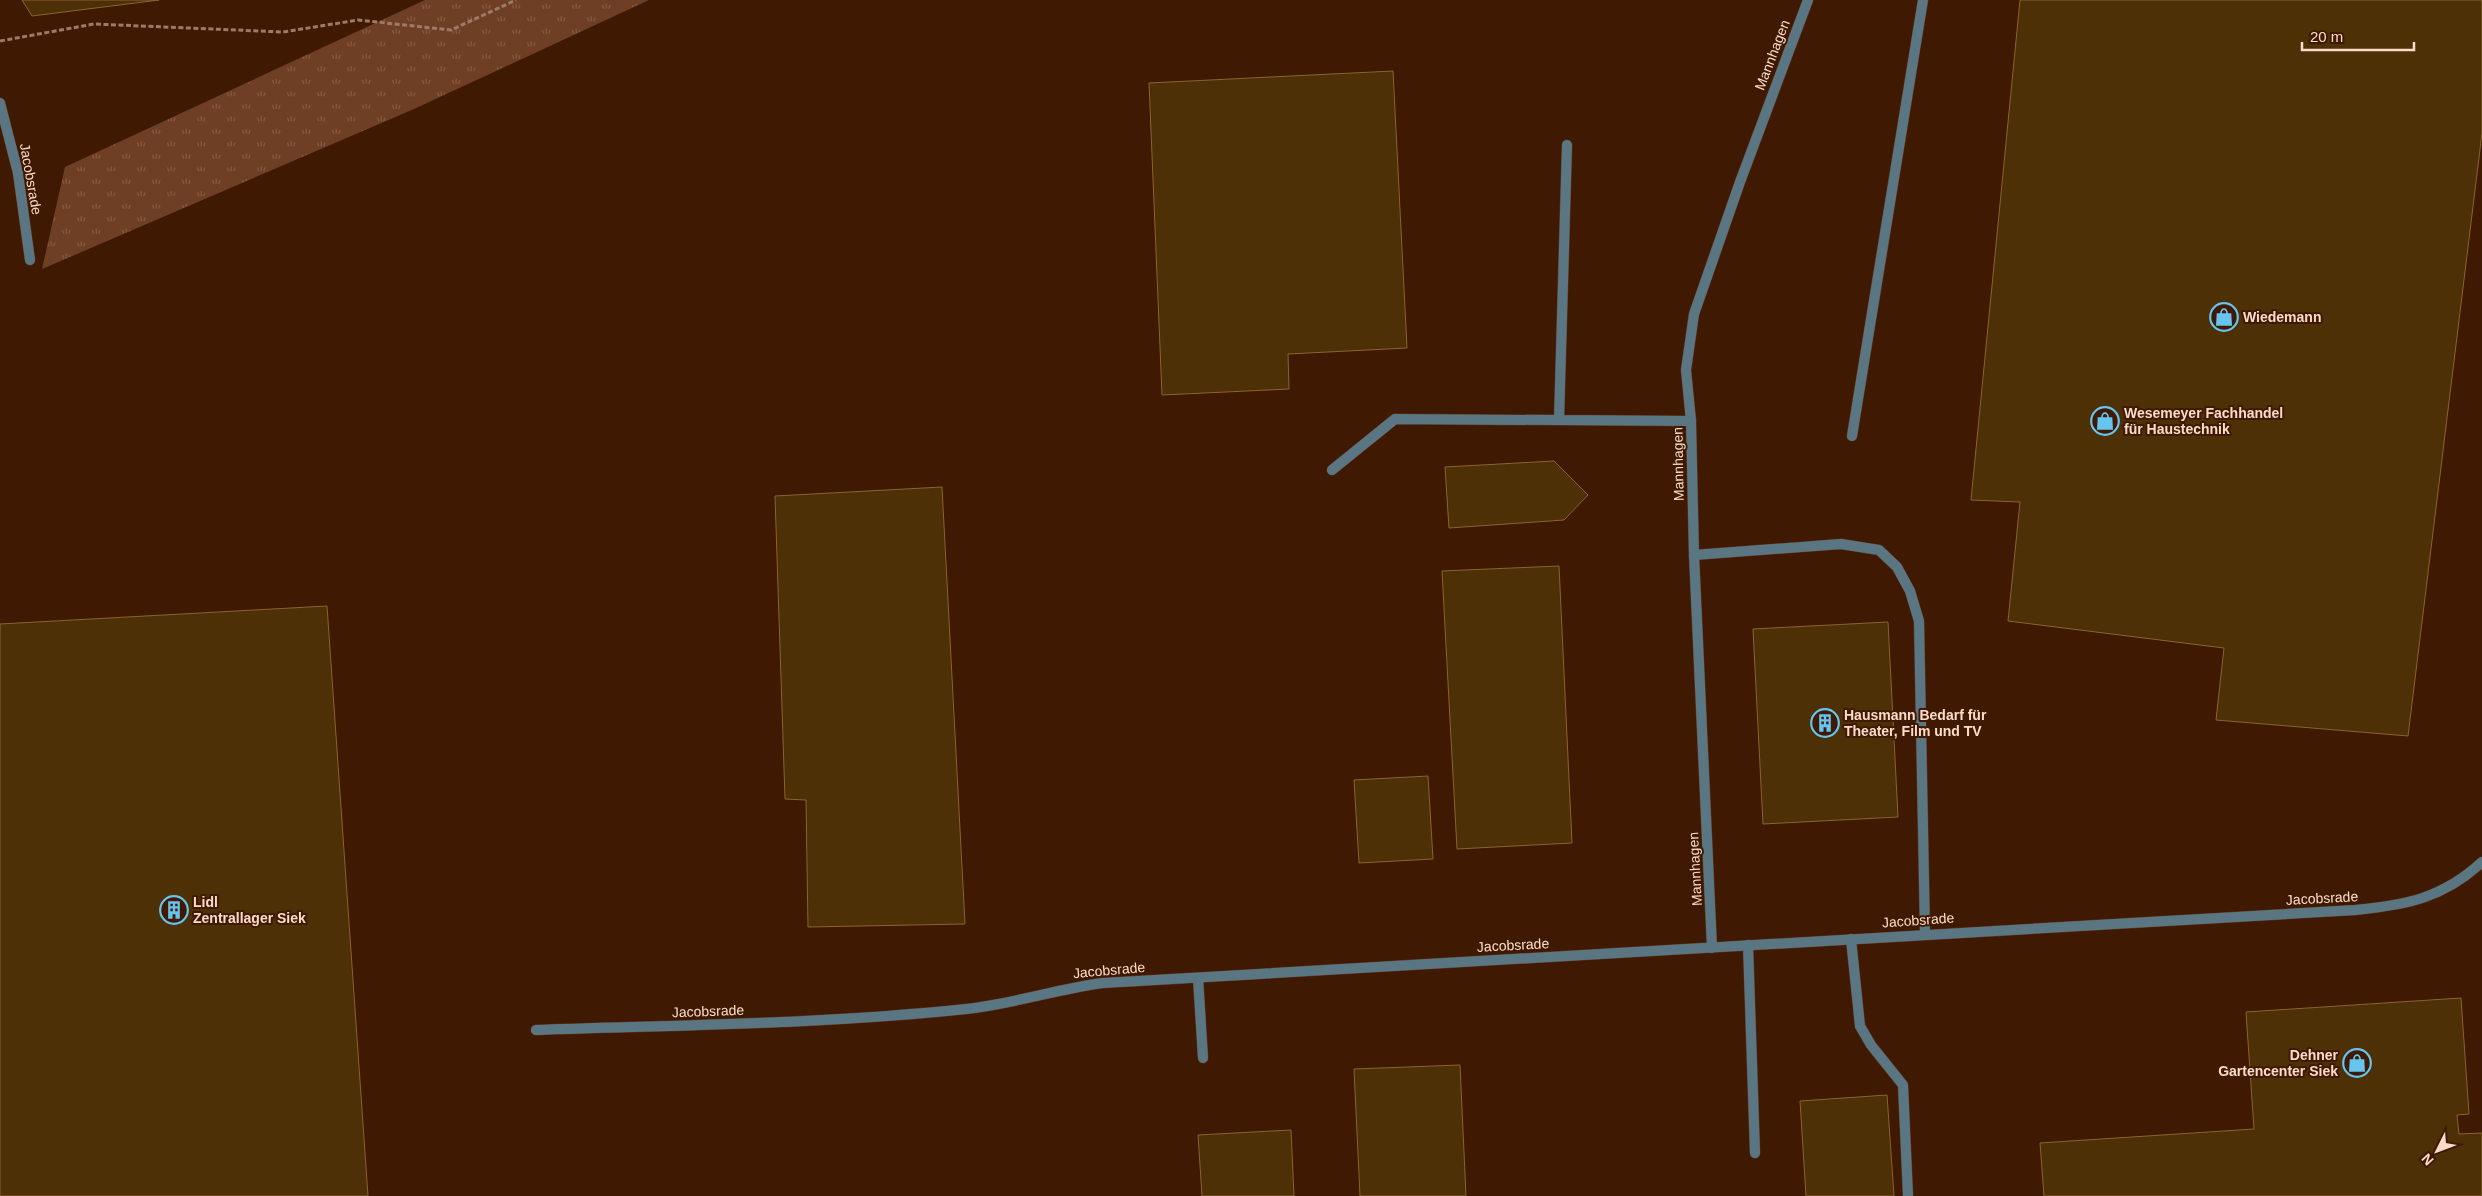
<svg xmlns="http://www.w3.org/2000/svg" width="2482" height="1196" font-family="Helvetica,sans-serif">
  <defs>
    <pattern id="grass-tufts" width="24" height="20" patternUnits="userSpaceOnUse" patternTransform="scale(1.25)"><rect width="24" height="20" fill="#6e3f24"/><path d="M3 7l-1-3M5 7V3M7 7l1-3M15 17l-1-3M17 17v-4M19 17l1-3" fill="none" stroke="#845a42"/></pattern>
  </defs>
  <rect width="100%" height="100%" fill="#3f1901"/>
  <path fill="url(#grass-tufts)" d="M425 0H649L414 109 42 269 65 167Z"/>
  <path fill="#4d3005" stroke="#8c6330" d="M22 0H159L32 16Z
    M2020 0H2482V133L2408 736 2216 720 2224 648 2008 621 2020 502 1971 500Z
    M1393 71 1407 348 1288 354 1289 389 1162 395 1149 83Z
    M1554 461 1588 495 1564 520 1449 528 1445 467Z
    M942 487 965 924 808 927 806 800 785 799 775 496Z
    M1559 566 1572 843 1457 849 1442 571Z
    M327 606 368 1196H0V624Z
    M1888 622 1898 817 1763 824 1753 629Z
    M1428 776 1433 859 1359 863 1354 780Z
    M2461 998 2469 1114 2457 1115 2459 1134 2482 1133V1196H2044L2040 1143 2254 1129 2246 1012Z
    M1460 1065 1466 1196H1360L1354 1069Z
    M1887 1095 1894 1196H1806L1800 1101Z
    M1291 1130 1294 1196H1202L1198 1135Z"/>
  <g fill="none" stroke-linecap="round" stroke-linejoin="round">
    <defs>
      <path id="service" d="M1559 420 1567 145
        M1852 436 1923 0
        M1332 470 1395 419 1691 421
        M1694 555 1841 544 1879 550 1897 567 1910 591 1919 621 1925 933
        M1851 939 1860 1026 1871 1045 1903 1085 1908 1196
        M1748 945 1755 1153
        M1198 978 1203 1058"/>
      <path id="minor" d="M0 103 18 173 30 260
        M1712 948 1694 555 1691 421 1686 370 1694 314 1740 182 1808 0
        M536 1030C680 1025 824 1024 966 1009 1013 1004 1057 989 1103 983 1521 959 1938 933 2355 910 2407 905 2443 898 2482 862"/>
    </defs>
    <use href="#service" stroke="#5d3821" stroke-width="11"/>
    <use href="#minor" stroke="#5d3821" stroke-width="11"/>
    <path stroke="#9e7a66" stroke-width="3" stroke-dasharray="5 2.5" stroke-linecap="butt" d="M0 41 94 24 283 32 358 20 451 30 516 0"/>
    <use href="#service" stroke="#5a7683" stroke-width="10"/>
    <use href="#minor" stroke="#5a7683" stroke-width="10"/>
  </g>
  <defs>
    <symbol id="shop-ring" viewBox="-11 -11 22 22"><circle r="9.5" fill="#3f1901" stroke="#66c4ef" stroke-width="1.5"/><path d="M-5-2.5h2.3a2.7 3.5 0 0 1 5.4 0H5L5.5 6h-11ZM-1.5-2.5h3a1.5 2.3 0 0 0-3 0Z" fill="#66c4ef"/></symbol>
    <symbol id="building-ring" viewBox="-11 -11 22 22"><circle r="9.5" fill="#3f1901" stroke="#66c4ef" stroke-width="1.5"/><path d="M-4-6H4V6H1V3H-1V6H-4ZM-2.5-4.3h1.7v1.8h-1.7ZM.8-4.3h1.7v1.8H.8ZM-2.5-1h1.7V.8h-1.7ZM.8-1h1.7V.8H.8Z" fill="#66c4ef"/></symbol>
  </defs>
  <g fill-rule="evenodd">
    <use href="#shop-ring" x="2208" y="301" width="32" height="32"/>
    <use href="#shop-ring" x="2089" y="405" width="32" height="32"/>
    <use href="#building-ring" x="1809" y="707" width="32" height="32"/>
    <use href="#building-ring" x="158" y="894" width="32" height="32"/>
    <use href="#shop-ring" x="2341" y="1047" width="32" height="32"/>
  </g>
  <g text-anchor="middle" stroke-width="4" stroke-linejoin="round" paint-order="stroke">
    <g font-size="14" fill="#fcdbca" stroke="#3f1901">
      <text transform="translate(1772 55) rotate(-69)" y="5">Mannhagen</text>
      <text transform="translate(31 179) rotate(80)" y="5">Jacobsrade</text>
      <text transform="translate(1678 464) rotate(-91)" y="5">Mannhagen</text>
      <text transform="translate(1695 869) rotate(-93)" y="5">Mannhagen</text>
      <text transform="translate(2322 898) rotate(-3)" y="5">Jacobsrade</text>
      <text transform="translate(1918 920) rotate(-4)" y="5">Jacobsrade</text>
      <text transform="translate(1513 945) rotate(-3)" y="5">Jacobsrade</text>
      <text transform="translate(1109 970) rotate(-5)" y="5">Jacobsrade</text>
      <text transform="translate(708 1011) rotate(-2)" y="5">Jacobsrade</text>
    </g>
    <g font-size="14" font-weight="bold" fill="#fcdbca" stroke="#3f1901" text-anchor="start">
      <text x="2243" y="322">Wiedemann</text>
      <text x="2124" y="418">Wesemeyer Fachhandel<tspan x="2124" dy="16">für Haustechnik</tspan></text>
      <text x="1844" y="720">Hausmann Bedarf für<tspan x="1844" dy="16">Theater, Film und TV</tspan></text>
      <text x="193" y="907">Lidl<tspan x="193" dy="16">Zentrallager Siek</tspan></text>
      <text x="2338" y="1060" text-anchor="end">Dehner<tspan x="2338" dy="16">Gartencenter Siek</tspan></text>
    </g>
  </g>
  <g transform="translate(2437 1151) rotate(228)" stroke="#3f1901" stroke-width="4" paint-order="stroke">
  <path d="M0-4L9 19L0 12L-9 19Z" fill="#fcdbca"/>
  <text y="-8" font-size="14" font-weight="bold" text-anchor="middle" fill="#fcdbca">N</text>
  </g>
  <path d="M2302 42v8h112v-8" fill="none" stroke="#fcdbca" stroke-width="2.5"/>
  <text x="2310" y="42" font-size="15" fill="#fcdbca" stroke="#3f1901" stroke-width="4" paint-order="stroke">20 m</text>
</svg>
